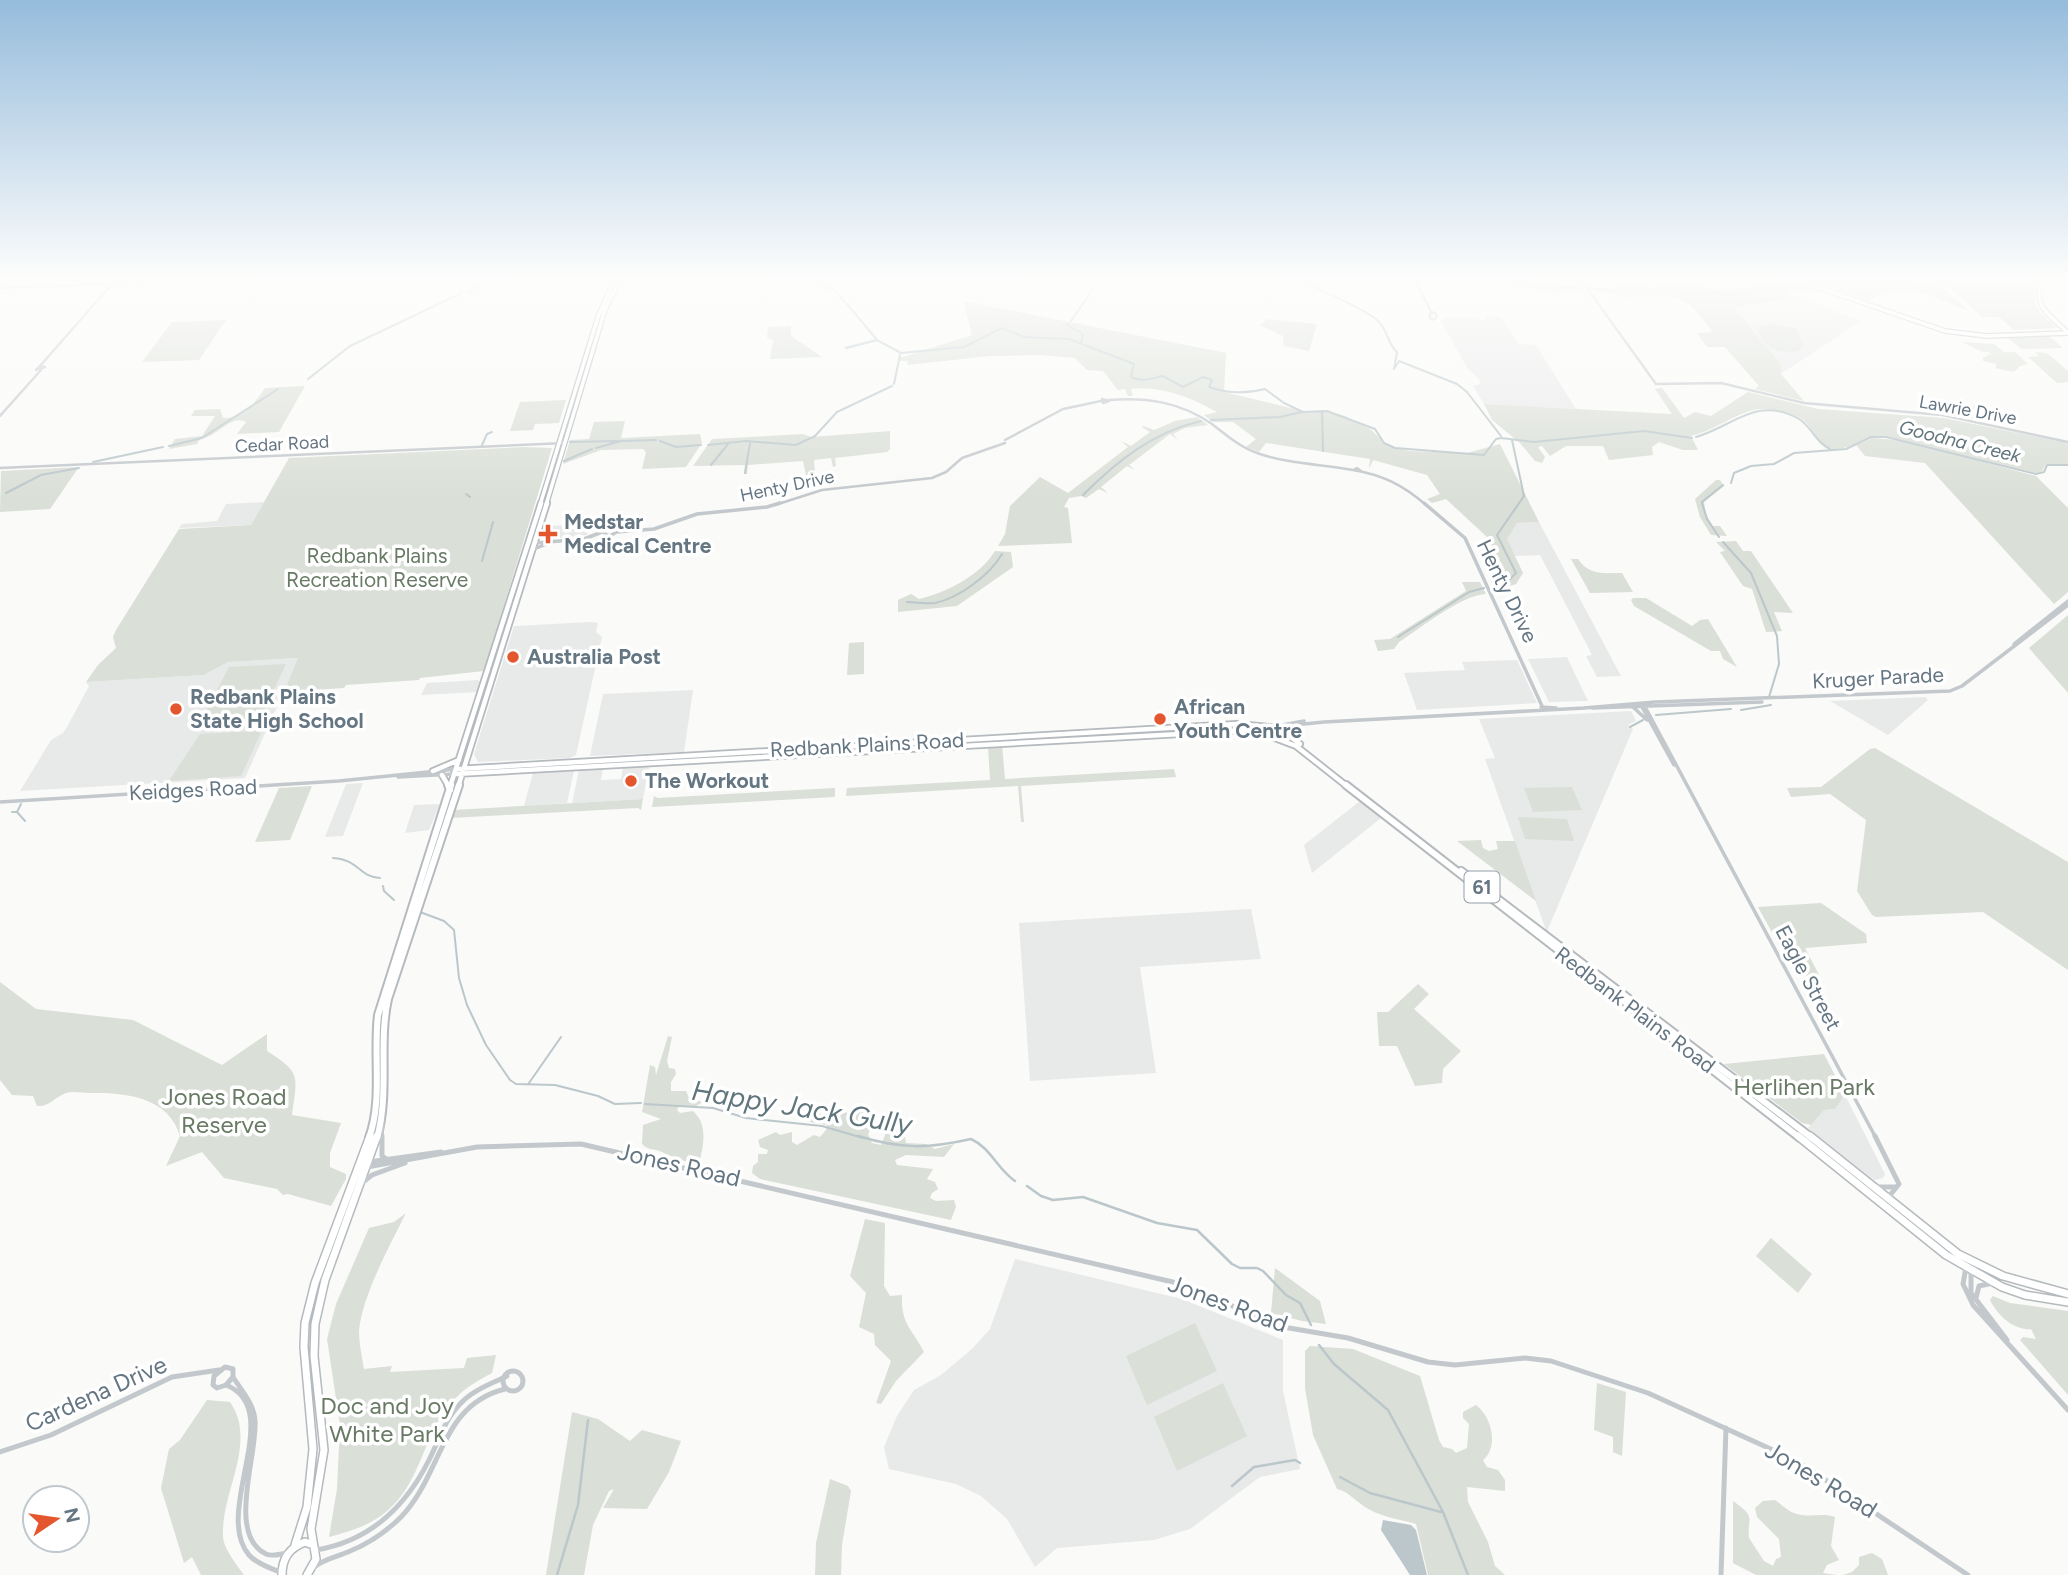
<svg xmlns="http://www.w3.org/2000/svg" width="2068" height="1575" font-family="Figtree,sans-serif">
  <rect width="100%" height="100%" fill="#fafaf8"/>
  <path fill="#e8e9e9" d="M1787 293 1861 321 1781 374V364L1734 306 1787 300Z
    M1487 316 1501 317 1519 344 1536 345 1576 409 1484 404 1473 386 1480 384 1479 379 1468 369 1441 321 1444 318 1470 317 1484 320Z
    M264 502 251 525 179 528 182 524 217 521 226 504Z
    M1539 522 1621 676 1597 677 1586 656 1592 655 1540 555 1515 556 1506 540 1517 523Z
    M589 525 587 535 551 539 542 537 544 526Z
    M592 622 598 623 596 632 602 637 576 755 570 758 478 762 474 754 514 626Z
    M1567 657 1574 672 1588 701 1549 702 1528 659Z
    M299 658 245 778 20 791 51 740 63 733 67 727 89 686 86 682 204 675 228 662Z
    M1517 660 1537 703 1417 710 1404 673 1465 670 1462 662Z
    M478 680 480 682 478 692 421 695 427 683Z
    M693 690 684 752 590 756 603 694Z
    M1925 697 1928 700 1888 735 1830 701Z
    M1631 711 1636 721 1628 725 1633 729 1548 929 1550 936 1547 933 1485 759 1495 758 1479 719Z
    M646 766 649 768 643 799 572 803 579 770 603 769 601 780 621 779 623 768Z
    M574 771 567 803 524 806 533 773Z
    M363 783 343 836 325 837 346 784Z
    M1360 801 1381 818 1312 873 1304 845Z
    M440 804 429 830 405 833 414 805Z
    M1251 909 1261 959 1140 967 1156 1073 1030 1081 1019 923Z
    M1845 1095 1885 1174 1883 1178 1875 1180 1870 1177 1808 1128 1824 1110 1835 1109Z
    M1015 1259 1182 1299 1283 1340V1391L1300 1469 1260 1477 1190 1529 1154 1540 1057 1548 1035 1567 1007 1519 981 1496 956 1484 889 1469 884 1447 897 1416 914 1390 941 1375 973 1348 990 1329Z"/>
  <path fill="#dadfd7" d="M1483 277C1516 277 1547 287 1581 286L1585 291 1551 293Z
    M1667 277H1699L1709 289C1736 292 1756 284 1781 283 1796 282 1809 286 1823 291L1787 293 1788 299 1734 307 1781 364V374L1804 401 1755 389 1759 386 1725 347H1707L1697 333 1713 332C1694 309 1689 295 1656 296L1659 302 1654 296 1627 297 1611 294 1610 299 1609 293 1592 291 1588 286 1615 287V282H1643L1650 288 1672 284Z
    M1810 277H1930L1969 311C1933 298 1903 277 1868 301L1808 279Z
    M1938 277H2036C2034 310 2032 304 2057 328L2014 330 1999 317H1982Z
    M963 301 1226 353 1224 392 1303 411H1328L1345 416 1370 429 1389 446 1409 451 1467 453 1500 444 1539 522 1517 523 1507 539 1523 573 1516 584 1495 591 1489 577 1500 573 1503 569 1487 537 1446 499 1432 503 1427 499 1440 494 1427 475 1373 460 1369 469 1370 459 1266 443 1259 452 1246 447 1256 439 1233 422H1213L1204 415 1217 412C1192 398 1160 385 1131 389L1133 396H1128L1125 389 1118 390 1103 371 1087 370 1075 358 1041 355 990 356 907 365 908 361H900V358L972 335Z
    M1267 319 1317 324 1309 351 1284 346 1283 336 1260 325Z
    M226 320 199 360 142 362 172 322Z
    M1770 323 1797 329 1803 345 1800 350C1782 356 1759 349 1758 327Z
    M791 326V336L822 357 770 359 773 340 767 338 768 327Z
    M2049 336 2063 348 2021 349 2008 338Z
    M1962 342 1994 344 2004 352H2015L2028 364 2020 366 2014 372 1995 368 1997 364 1983 361V358L1992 353 1980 351Z
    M2035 352 2047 353 2068 371V382L2057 383 2028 357 2039 356Z
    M305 386 279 432 237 434 246 422C230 414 217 438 200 439L197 444 169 449 175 439 202 436 215 416H191L195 410 220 409 223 418C244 418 254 404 265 388Z
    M1662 388 1684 418 1695 412 1711 416 1748 392 1818 409 1944 418 2068 443V464H2046L2042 471 2036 473 1885 436C1865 437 1848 450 1833 449 1816 448 1815 429 1803 420 1793 413 1774 409 1761 409 1742 409 1714 431 1691 436L1698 450H1683L1659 442 1652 447 1653 455 1609 460 1603 446H1566L1550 456 1542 446 1538 447 1545 457 1542 463 1535 461 1520 443 1492 420 1484 404 1672 414 1655 389Z
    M566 400 559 423 535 424 533 430 510 431 520 402Z
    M1946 401 1980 407 1982 420 1937 412 1935 404Z
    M1197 417 1208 425 1185 428 1173 434 1178 440 1170 434 1129 465 1135 470 1127 466 1101 487 1108 493 1099 489 1086 498 1081 496 1069 498 1064 507 1068 508 1072 543 998 546 1005 534 1010 506 1040 477 1068 493 1128 447 1121 441 1131 446 1150 432 1142 427 1143 426 1154 430 1175 421Z
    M625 421 621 438 700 434 702 443 686 467 642 469 646 452 643 449 601 450 563 464 570 440 589 439 594 422Z
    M890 431V449L887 452 835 458 836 466 833 467 831 458 814 460 816 489 812 490 800 479 806 475 803 461 748 465 747 474H744L745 465 693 466 712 439 803 434 811 437Z
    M1873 438 1905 441 2036 476 2068 508V592L2054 604 1925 463 1865 456 1856 445Z
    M525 447 552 448 484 671 420 678 419 680 346 685 344 688 284 692 298 658 228 662 204 675 86 682 98 665 116 648 113 637 116 630 179 529 251 525 289 458Z
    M79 467 50 509 0 512 1 471Z
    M1716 480H1720L1724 486 1704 502 1706 515 1713 526H1720L1727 536 1711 535 1700 517 1695 499Z
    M1736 541 1743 551H1751L1793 613 1774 612 1782 631 1766 632 1752 589 1743 586 1720 552 1725 551 1716 542Z
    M995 551 1011 552 1013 567 957 606 898 612V600L911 594 919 599C945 593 980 576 995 551Z
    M1571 559H1578C1589 576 1605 573 1622 573L1633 592 1590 593Z
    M1462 582H1480L1486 594C1461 595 1421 628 1399 642L1394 649 1378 651 1374 640 1390 639 1466 591Z
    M1633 598H1646L1692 626 1700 620 1708 619 1737 667 1723 659 1720 651H1711L1634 606 1631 600Z
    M2068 615V693L2029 648Z
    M864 642V674L847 675 849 643Z
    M286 664 258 724 198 727 229 667Z
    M255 731 261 733 241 776 169 781 200 734Z
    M1002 745 1005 779 1174 769 1176 777 1021 786 1024 822H1021L1018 786 846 796 847 788 990 780 988 746Z
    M1875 748 2068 862V970L1983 912 1876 917 1872 915 1857 891 1866 820 1830 794 1791 797 1787 788 1821 787 1870 749Z
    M312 786 290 840 255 842 279 788Z
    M1572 787 1582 810 1533 812 1524 788Z
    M835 788V797L652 807 654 796 658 798Z
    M643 799 641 810 638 808 451 818 454 810Z
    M1518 817 1567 819 1574 841 1525 839Z
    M1481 840 1483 848 1489 851 1498 849 1496 841H1515L1536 901 1457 841Z
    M1821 903 1866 934 1867 943 1805 948 1819 975 1796 976 1758 907Z
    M0 982 36 1009 133 1020 222 1065 267 1034V1051C302 1073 297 1076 292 1115L341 1123 330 1153V1167L346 1174V1179L331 1206 288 1194 283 1195 277 1189 224 1178 202 1152 166 1166 180 1136C169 1097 125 1092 89 1093 82 1093 73 1091 66 1093 55 1097 49 1107 37 1106L33 1096 12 1095 0 1080Z
    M1418 984 1429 994 1414 1009 1461 1051 1443 1069 1442 1083 1415 1086 1397 1046H1379L1377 1012H1388Z
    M668 1036 672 1037 667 1061 669 1068 675 1069 676 1074 671 1082V1091H686L689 1098 702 1102 695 1107 679 1106 677 1110 680 1113 693 1111C708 1124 704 1145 699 1163 682 1162 676 1158 662 1152 653 1148 649 1151 642 1144L643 1125 661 1119 642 1112 650 1065 655 1067 656 1075Z
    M1824 1054 1845 1095 1835 1109 1824 1110 1811 1125 1802 1123 1724 1064Z
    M860 1107 866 1108 874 1124 868 1134 872 1143 881 1145 887 1130 904 1131 906 1143 926 1144 935 1149 954 1144 944 1157 906 1155 895 1160 897 1165 933 1169 927 1179 935 1182 938 1189 932 1193 930 1198 936 1201 954 1200 956 1207 951 1220 760 1179 752 1173 753 1166 758 1162V1154H767L768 1150 760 1147 758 1140 776 1132 780 1135 792 1132V1142L797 1145 814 1135 820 1137 826 1130 827 1125 810 1122 807 1115 856 1112Z
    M406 1213C390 1245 362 1296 359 1331 359 1343 362 1357 364 1369L392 1366 390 1372 464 1368 467 1358 496 1355 492 1373C477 1381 464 1388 453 1401 423 1433 422 1482 387 1511 370 1526 350 1531 329 1537L337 1489 340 1425 327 1339 336 1304 369 1228 394 1222Z
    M865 1219 885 1223 884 1286 890 1296 902 1295C901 1326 912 1328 924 1352L896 1381 881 1404 876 1403 891 1361 875 1345 874 1334 859 1327 866 1293 850 1276Z
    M1771 1238 1812 1274 1798 1293 1756 1256Z
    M1275 1268 1320 1301 1326 1324 1302 1321 1271 1313Z
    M1993 1296 2010 1303 2068 1311V1395L2020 1340 2023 1337 2036 1339 2031 1329C2016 1331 1998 1317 1990 1300Z
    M1195 1323 1217 1371 1147 1405 1126 1356Z
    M1310 1346 1353 1349 1420 1376 1439 1440 1443 1447 1452 1449 1456 1453 1467 1448 1469 1424 1463 1418V1412L1476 1405C1492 1417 1499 1447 1483 1460L1487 1467 1498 1470 1505 1480V1491L1467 1487 1468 1502 1488 1542 1495 1566 1505 1575H1428L1416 1524C1399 1519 1375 1516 1361 1504 1352 1498 1349 1492 1337 1489L1313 1435 1305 1388V1351Z
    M1223 1383 1247 1436 1177 1471 1154 1417Z
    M1597 1383 1626 1392 1622 1456 1613 1452V1437L1594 1430Z
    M207 1400 230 1402C258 1442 221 1492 223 1536 223 1548 237 1565 244 1575H201L192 1557 184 1563 161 1488 169 1449 180 1440Z
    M572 1412 598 1419 630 1441 642 1430 681 1441 669 1472 647 1509 603 1508 614 1489 609 1491 593 1525 584 1575H546Z
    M830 1479 848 1486 851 1491 842 1545 841 1575H815L816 1543Z
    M1775 1500C1781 1504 1788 1511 1794 1513 1809 1519 1821 1512 1835 1517L1831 1546 1839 1560 1827 1565 1823 1573 1837 1575H1756L1733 1563V1501C1757 1518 1747 1516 1749 1538L1764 1561 1773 1566 1776 1559 1781 1557 1779 1539 1757 1517 1755 1508 1763 1501Z
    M1872 1553 1882 1559 1888 1575H1843L1852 1572 1859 1565V1557Z"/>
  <path fill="#bbc7cb" d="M1383 1520 1411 1525 1416 1530 1427 1575H1410L1381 1530Z"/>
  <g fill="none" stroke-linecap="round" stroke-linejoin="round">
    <path stroke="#bbc7cb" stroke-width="2" d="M808 277 835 291 845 302
      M905 277V284
      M1292 277C1312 287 1363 307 1377 320 1388 329 1387 344 1397 352L1394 369 1399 361 1457 384 1467 392 1501 436
      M1495 277 1549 288H1579
      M1822 284C1855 281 1891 287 1922 277
      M1590 289 1739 294 1793 287 1813 288
      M468 293 479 284 495 277
      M847 304 877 340 901 353 964 347 1002 328 1024 337 1069 339 1134 364 1131 377C1142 383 1152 378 1163 376L1183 387 1203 377 1212 380 1209 387C1228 394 1245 394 1265 389L1284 403 1303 412 1327 411 1375 429 1384 443 1395 448 1484 455 1496 439 1501 438 1534 442 1644 431 1692 438
      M1071 321 1098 282
      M1068 323 1067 325 1083 334 1081 343
      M308 379 350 346 462 293
      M894 384 900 355
      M1322 411 1323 451
      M1211 420 1280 417 1302 412
      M1696 437C1734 426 1757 395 1799 419 1812 427 1815 442 1830 449
      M660 441 676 447 701 445
      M570 442 618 441
      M482 445 487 434 492 432
      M708 445 746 441 796 445 815 436 837 412 892 386
      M169 446 202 438 278 389
      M596 448 621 441 656 440
      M564 461 592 449
      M93 462 163 447
      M711 465 728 444
      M745 473 750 443
      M1731 483 1734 473 1751 466 1774 464 1794 453 1846 449 1871 437H1886L2036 474 2044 472 2047 465H2068
      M6 493 41 475 79 468
      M466 494 470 497
      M1083 495C1117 461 1153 432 1201 421
      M1702 502 1723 485
      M1702 503 1707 519 1719 537
      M1723 542 1751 573 1777 636 1779 664 1769 697
      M482 561 493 522
      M1493 584 1508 581 1516 573 1497 535 1524 496 1512 440
      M907 602C916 602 927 604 935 603 959 598 990 575 1002 554
      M1398 637 1469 592 1484 588
      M1741 710 1771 705
      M1656 715 1731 709
      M1630 727 1643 720
      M12 812H17L25 821
      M17 812 21 804
      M333 858C360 860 357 876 380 878
      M383 886 384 891 394 900
      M420 912 444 921 454 930 459 978 467 1005 486 1045 510 1080 516 1084 555 1085 598 1096 615 1104 641 1103
      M529 1083 561 1037
      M645 1104 713 1108 746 1118 822 1126 863 1138"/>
    <path stroke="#bbc7cb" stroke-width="2.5" d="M858 1136C901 1149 927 1149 971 1139 991 1148 997 1169 1015 1181
      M1027 1186 1041 1196 1053 1200 1083 1197 1157 1223 1197 1230 1232 1264 1240 1268H1257L1263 1271 1286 1295 1300 1303 1311 1325
      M1319 1345 1334 1364 1388 1410 1443 1512 1468 1575
      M1340 1477 1370 1493 1441 1512
      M1232 1486 1254 1467 1295 1460 1300 1463
      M557 1575 578 1505 588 1420"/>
    <path stroke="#bbc7cb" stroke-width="2.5" d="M846 348 877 340"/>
    <defs>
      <path id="secondary" d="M1788 277 1945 331 1987 336 2068 333
        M2041 277C2034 309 2046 311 2067 332"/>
      <path id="primary-far3" d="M540 505 598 317 616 277
        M546 505 605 310 621 277"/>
      <path id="primary-far2" d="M457 769 1237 724 1279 728 1300 744
        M433 771 459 760
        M455 774 1254 730 1296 746 1348 787
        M442 775 449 787
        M450 787 541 503
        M458 787 547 503"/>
      <path id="primary-far1" d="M448 785 450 790
        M1346 785 1800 1138
        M1461 871 1812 1138
        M369 1138C383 1099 373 1056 378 1015L451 785
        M377 1138C390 1092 378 1045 388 999L459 785"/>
      <path id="primary" d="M1798 1136 1946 1255 2002 1287 2025 1295 2068 1302
        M1810 1136 1958 1254 2003 1276 2068 1294
        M295 1545 307 1507 313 1449 304 1347 305 1323 315 1283 370 1136
        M282 1575C282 1558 289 1548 305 1542L313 1545
        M307 1575 316 1559 311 1529 324 1450 314 1356 315 1324 325 1280 377 1136"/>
    </defs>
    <use href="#secondary" stroke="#b3babf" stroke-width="6"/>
    <use href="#primary-far3" stroke="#b5babe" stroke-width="6"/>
    <use href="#primary-far2" stroke="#b5babe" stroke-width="8"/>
    <use href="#primary-far1" stroke="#b5babe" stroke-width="10"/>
    <use href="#primary" stroke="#b5babe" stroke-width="10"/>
    <path stroke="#c3c8cc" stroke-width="2.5" d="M1414 277 1432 314
      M1579 277 1656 384 1721 383 1804 403 1942 415 2068 442
      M0 288 279 277
      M1429.5 316a3.5 3.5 0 1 1 7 0a3.5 3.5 0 1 1-7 0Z
      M40 366 118 277
      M40 366 45 367 36 370Z
      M1102 399 1109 401 1103 403Z
      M1109 400C1147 397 1180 402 1212 424 1226 435 1240 447 1257 453 1288 464 1321 464 1353 470
      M0 416 41 370
      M1005 440 1063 409 1101 401
      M0 468 565 443
      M1361 471 1357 468 1353 470C1383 475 1403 485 1426 505
      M775 505 822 490 932 478 946 472 962 458 1005 443"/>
    <path stroke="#c3c8cc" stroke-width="3.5" d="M1424 503 1465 538 1542 706
      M616 532 654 529 697 514 767 507 780 503
      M605 534 610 536 616 532
      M535 543 584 539 610 529 616 532
      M534 549 549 543
      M2014 644 2068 601
      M1643 703 1876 1138
      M1541 707 1556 708
      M1633 707 1647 720
      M1642 707 1674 765
      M1584 708 1655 702 1950 691 1962 686 2068 605
      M1592 708 1762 702
      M1277 726 1304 721
      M1288 734 1294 725 1324 722 1584 708
      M398 777 455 774
      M0 802 339 781 457 769
      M382 1138 383 1116"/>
    <path stroke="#c3c8cc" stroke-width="5" d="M382 1136V1156L388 1160
      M1875 1136 1899 1184 1887 1199
      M369 1162 441 1152
      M367 1167 477 1147 581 1144 1177 1283 1283 1327 1348 1338 1428 1362 1455 1365 1525 1358 1551 1361 1648 1393 1797 1461 1968 1575
      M363 1182 372 1175 405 1163
      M1878 1187H1895
      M1966 1267 1963 1284 1973 1305 2068 1410
      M1971 1270V1293L2007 1340
      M1976 1298 1979 1286 1993 1283
      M225 1367 233 1369V1377L226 1385 217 1388 213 1385 214 1376Z
      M503 1381a10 10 0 1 1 20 0a10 10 0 1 1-20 0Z
      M233 1377C241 1390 254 1404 255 1420 258 1454 226 1535 266 1554 272 1557 280 1554 287 1553
      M226 1385C287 1409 212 1512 249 1555 257 1564 271 1568 282 1573
      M0 1452 51 1435 172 1377 219 1370
      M316 1550C370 1541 405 1508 429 1460 439 1440 445 1419 461 1403 473 1390 491 1384 507 1376
      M314 1567C324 1559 336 1557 348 1552 368 1544 386 1532 401 1517 443 1473 440 1405 505 1389
      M1721 1575 1726 1428"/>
    <use href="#secondary" stroke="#fff" stroke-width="3.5"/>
    <use href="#primary-far3" stroke="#fff" stroke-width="3.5"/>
    <use href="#primary-far2" stroke="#fff" stroke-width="4.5"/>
    <use href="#primary-far1" stroke="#fff" stroke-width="6"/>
    <use href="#primary" stroke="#fff" stroke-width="7"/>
  </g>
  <linearGradient id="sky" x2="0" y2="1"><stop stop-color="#96bcdc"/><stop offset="0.56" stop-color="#fdfdfc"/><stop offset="1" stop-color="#fdfdfc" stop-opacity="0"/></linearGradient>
  <rect width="2068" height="498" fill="url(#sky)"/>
  <g fill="#e4572e" stroke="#fff" stroke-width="2.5">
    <path d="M544.5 523.5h7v7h7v7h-7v7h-7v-7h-7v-7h7z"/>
    <circle cx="513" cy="657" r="7"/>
    <circle cx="176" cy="709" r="7"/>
    <circle cx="1160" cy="719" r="7"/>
    <circle cx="631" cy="781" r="7"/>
  </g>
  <g text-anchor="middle" stroke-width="7" stroke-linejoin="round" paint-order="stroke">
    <g font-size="18" fill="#657683" stroke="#fff">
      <text transform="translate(1968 410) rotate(10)" y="6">Lawrie Drive</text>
      <text transform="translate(282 444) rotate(-3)" y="6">Cedar Road</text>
      <text transform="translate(787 486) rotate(-12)" y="6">Henty Drive</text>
    </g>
    <g font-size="19" font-style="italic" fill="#60757c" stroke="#fff">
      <text transform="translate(1960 441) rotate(14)" y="7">Goodna Creek</text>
    </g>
    <rect fill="#fff" stroke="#939fa8" stroke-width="2" x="1464.5" y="871.5" width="35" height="31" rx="5"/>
    <g font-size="19" font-weight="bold" fill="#657683">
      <text x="1482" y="894">61</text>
    </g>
    <g font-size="21" font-weight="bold" fill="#657683" stroke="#fff" text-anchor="start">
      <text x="564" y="529">Medstar<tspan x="564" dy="24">Medical Centre</tspan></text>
      <text x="527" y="664">Australia Post</text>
      <text x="190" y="704">Redbank Plains<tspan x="190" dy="24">State High School</tspan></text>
      <text x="1174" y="714">African<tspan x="1174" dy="24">Youth Centre</tspan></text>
      <text x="645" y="788">The Workout</text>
    </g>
    <g font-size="21" fill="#687a64" stroke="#fff">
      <text x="377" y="563">Redbank Plains<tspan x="377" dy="24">Recreation Reserve</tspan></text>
    </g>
    <g font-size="21" fill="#657683" stroke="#fff">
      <text transform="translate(1507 591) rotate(64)" y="7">Henty Drive</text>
      <text transform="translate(1878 678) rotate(-3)" y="7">Kruger Parade</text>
      <text transform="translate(867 745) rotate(-3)" y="7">Redbank Plains Road</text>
      <text transform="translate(193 790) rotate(-3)" y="7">Keidges Road</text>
      <text transform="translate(1808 978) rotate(62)" y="7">Eagle Street</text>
      <text transform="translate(1635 1010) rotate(37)" y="7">Redbank Plains Road</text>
    </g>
    <g font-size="24" fill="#687a64" stroke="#fff">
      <text x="1804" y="1095">Herlihen Park</text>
      <text x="224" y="1105">Jones Road<tspan x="224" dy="28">Reserve</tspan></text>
      <text x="387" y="1414">Doc and Joy<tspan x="387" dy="28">White Park</tspan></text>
    </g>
    <g font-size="24" fill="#657683" stroke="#fff">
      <text transform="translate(679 1165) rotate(13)" y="8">Jones Road</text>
      <text transform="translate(1228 1304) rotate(20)" y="8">Jones Road</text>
      <text transform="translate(96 1394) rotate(-24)" y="8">Cardena Drive</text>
      <text transform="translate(1821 1480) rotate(31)" y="8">Jones Road</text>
    </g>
    <g font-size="28" font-style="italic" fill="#60757c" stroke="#fff">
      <text transform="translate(802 1107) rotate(9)" y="10">Happy Jack Gully</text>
    </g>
  </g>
  <g transform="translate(56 1519) rotate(77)"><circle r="33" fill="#ffffff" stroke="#c1c8cd" stroke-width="2"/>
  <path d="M0-5L12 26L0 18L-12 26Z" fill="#e4572e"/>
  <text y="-10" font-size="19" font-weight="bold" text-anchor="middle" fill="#657683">N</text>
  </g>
</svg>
